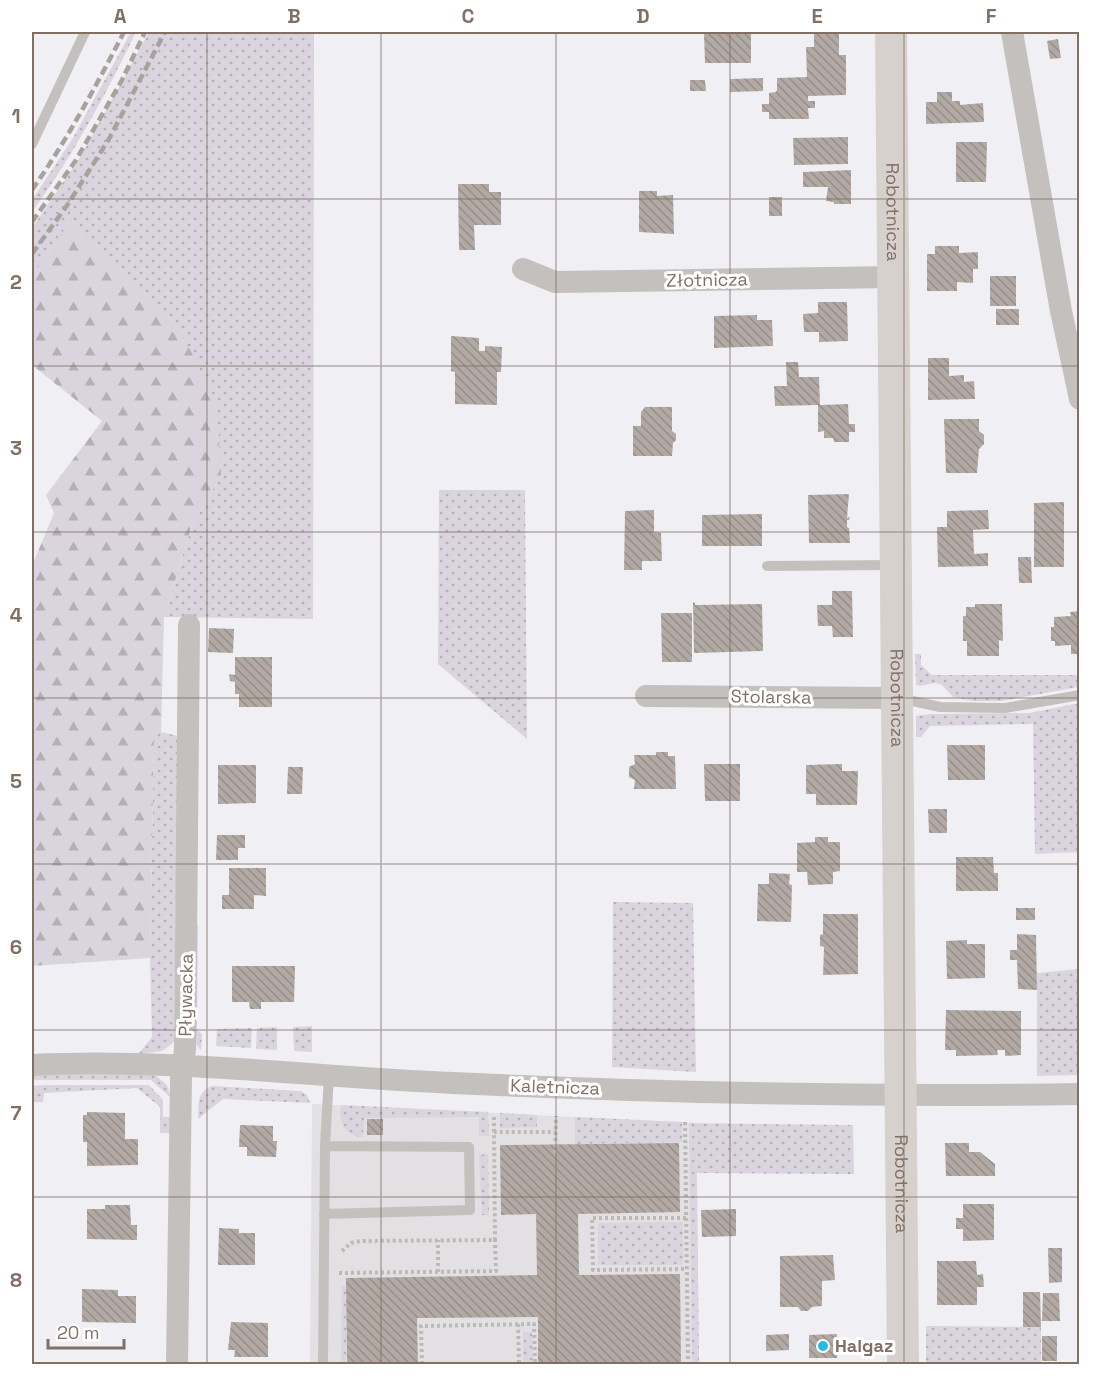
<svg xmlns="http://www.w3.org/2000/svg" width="1111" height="1396" font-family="'Space Grotesk',sans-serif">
  <defs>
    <pattern id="grass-dots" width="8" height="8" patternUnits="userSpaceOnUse" patternTransform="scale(1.5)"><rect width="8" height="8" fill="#d9d4de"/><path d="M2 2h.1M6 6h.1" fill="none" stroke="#b5b0b8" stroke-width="1.8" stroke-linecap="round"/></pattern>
    <pattern id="forest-firs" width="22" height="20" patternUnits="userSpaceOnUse" patternTransform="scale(1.5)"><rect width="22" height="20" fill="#d9d4de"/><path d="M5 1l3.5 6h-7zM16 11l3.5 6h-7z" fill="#b5b0b8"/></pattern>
    <pattern id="building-back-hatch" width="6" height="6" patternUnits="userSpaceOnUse" patternTransform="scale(1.5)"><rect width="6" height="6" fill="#b2a9a4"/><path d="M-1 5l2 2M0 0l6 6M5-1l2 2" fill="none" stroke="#968e89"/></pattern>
  </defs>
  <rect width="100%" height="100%" fill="#f0f0f4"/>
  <path fill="#e2e0e2" d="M312 1104 696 1123 699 1364H310Z"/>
  <path fill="url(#grass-dots)" d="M131 32H136C106 94 73 156 32 212V200L73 138Z
    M149 32H314L313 619 164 617 191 528 221 475 71 220 32 277V228L81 156Z
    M439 490H525L527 739 438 664Z
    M915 654H921V665L932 675H1079V687L1001 701H972L953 697 942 685 935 683 920 686 916 685Z
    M1079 703V852L1035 854 1033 724 930 726 921 737H916V716L930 714 1029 713Z
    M161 732 178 736 174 1042 162 1051 138 1054 152 1037 150 958 154 736Z
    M613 902 693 903 696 1072 612 1067Z
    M195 926H198L197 1030 202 1034 201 1051 195 1042Z
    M1079 969V1075L1037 1076V973Z
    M312 1026V1052L294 1051 293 1027Z
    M277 1027V1050L256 1049 257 1028Z
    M252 1028 251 1048 216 1046 217 1029Z
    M32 1074 155 1075 167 1085 171 1098 151 1080H32Z
    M44 1085H149L163 1100V1117H170L171 1133H160V1107L137 1088 44 1093 43 1102H32V1086Z
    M212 1086 301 1091 307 1095 310 1103 223 1099 198 1119C199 1105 196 1092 212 1086Z
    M341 1105 488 1112 489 1136H479V1117L364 1118 363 1137C345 1137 338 1121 341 1105Z
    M500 1113 537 1115V1127L500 1128Z
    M575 1117 682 1122V1142L575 1144Z
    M689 1123 853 1125 854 1174 697 1173 699 1364H692Z
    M488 1154 489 1215H482L479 1155Z
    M683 1222V1265H598V1223Z
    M342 1286H346V1364H341Z
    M926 1326 1041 1327V1364H926Z
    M523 1332H532L533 1364H523Z"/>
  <path fill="url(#forest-firs)" d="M71 220 185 340 217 403 221 475 191 528 164 617 161 732 154 736 150 958 32 966V566L54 513 46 495 102 421 32 365V277Z"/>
  <path fill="url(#building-back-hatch)" d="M704 32H751V63H705Z
    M814 32 839 33V55H846V95L808 96V101H815V108H808L809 119H769V112H762V104H769V93L776 92 777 90V78L807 77 806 47H814Z
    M1058 39 1061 58 1050 59 1047 41Z
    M763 78V91L730 92V79Z
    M690 80H705L706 91H690Z
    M937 92H952V101H960V105L983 103 984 122 926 124V102H937Z
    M848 137V164L794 165 793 138Z
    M956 142H987L986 182H956Z
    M851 170V204H834V202L826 201 828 187H803V172Z
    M458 184H489V192H501V225H474L475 250H459Z
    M639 191H657V196L673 195 674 234 639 232Z
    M769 197H782V216H769Z
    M935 246H959V253L978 252V269H973V283L957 282V291H927V254H935Z
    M990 276H1016V306H990Z
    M818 302H847L848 341 819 342V332H804L803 314 818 313Z
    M996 309H1019V325H996Z
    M757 315V320H772L773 346 714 348V316Z
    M451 336 479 338V351H485V346L502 347 501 372H497V405L455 404V372L451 371Z
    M928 358H949V376L964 375V382L974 381 975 399 928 400Z
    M786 362H798L799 377H819L820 405 848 404 849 424H855V432H849V442H834L833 438H824V431L818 432V405L775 406 774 386H787Z
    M645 407H672V431L676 434V440L673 443 672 456H633V426H641V412Z
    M944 419H979V431L984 435V444L979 449 977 473H946Z
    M849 494 847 518 850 517 849 520H847V527L849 528 850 543H809L808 495Z
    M1064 502V567H1034V503Z
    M654 510V532L661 533 662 561H642V570H624L625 511Z
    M988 510 989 529 973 530 974 554 988 553V566L938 567 937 527H947V511Z
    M762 514V546H702V515Z
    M1018 557H1031L1032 583H1019Z
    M832 591H852L853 637H833L832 626H818L817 605H832Z
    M693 602 695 603V605L762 604 763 651 694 653Z
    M975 604H1002L1003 641 999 640V656H967V641H963V616H966V607H975Z
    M1080 611V654H1071V645L1055 646V641H1051V627H1054V617L1071 616 1070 612Z
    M661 613H692V662H662Z
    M209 628 234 629 233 653 208 652Z
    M235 657H272V707H239V694H235V682L230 681 229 674 235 675Z
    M947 745H985V780H948Z
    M656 752H668V756H675L676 789H634L635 780 629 777V767L635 764 634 755H656Z
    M704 764H740V801H705Z
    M842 764V771H858L857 805H816V794H806V765Z
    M218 765H256V803L218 804Z
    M288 767H303L302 794H287Z
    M928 809H947V833H929Z
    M217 835H245V848H238V860H216Z
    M815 837H828V842H840V871L833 872V884L808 885 807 872H797V843L815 842Z
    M956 857H993L994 873H998V891H956Z
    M229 868H266V896L254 895V909H222V895H229Z
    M769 873 790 874 789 884 792 885 791 922 757 921 758 884H769Z
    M1016 908H1035V920H1016Z
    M823 914H858V974L823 975 824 947 820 946V935L823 934Z
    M1017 934 1036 935 1037 990 1018 989 1017 960H1010V950H1017Z
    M967 940V944H985V978L947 979 946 941Z
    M232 966H295L294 1002H261V1009H250L249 1002H232Z
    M946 1010 1021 1011V1055L1005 1056V1050H997L998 1055 956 1056V1050H945Z
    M87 1112 125 1113V1139H138V1165L87 1166V1142H83V1115H87Z
    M367 1119H383V1135H367Z
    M240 1125 273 1126V1141H277L276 1157 247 1156V1147H239Z
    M679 1143 680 1212 578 1214 579 1275 680 1274 681 1364H538V1317L417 1318 418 1364H347L346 1278 537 1275 536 1214 501 1215 500 1145Z
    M945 1143H969V1152H980L995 1164V1176H946Z
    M963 1204H994V1240L963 1241V1229H956V1218H963Z
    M105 1205H130L131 1225H137V1240L87 1239V1209H105Z
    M736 1209V1236L702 1237 701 1210Z
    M219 1228 239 1229V1233H255V1265H218Z
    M1048 1248H1062V1282L1049 1283Z
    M833 1255 835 1280 822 1281V1306L812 1307 808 1311H801L798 1307H780V1256Z
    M937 1261H976L977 1275 983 1274 984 1287H977V1305H937Z
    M82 1289 118 1290V1296H136V1323L82 1322Z
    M1023 1292H1040L1041 1327H1023Z
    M1043 1293H1059L1060 1321H1042Z
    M231 1322 268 1323V1357H234L235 1350H228Z
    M789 1334V1350L766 1351V1335Z
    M837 1334V1358H809V1335Z
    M1042 1336H1057V1361H1042Z"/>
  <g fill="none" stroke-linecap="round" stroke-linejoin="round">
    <path stroke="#bcb9b7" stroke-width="4" stroke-dasharray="3 3" stroke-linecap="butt" d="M685 1122 688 1364
      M494 1132V1114
      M555 1153 556 1116
      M686 1218H592L593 1270 687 1269
      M342 1251 351 1243 360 1241 495 1240 494 1132H555
      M438 1272V1240
      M339 1273 496 1271 495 1240
      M518 1324 519 1364
      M422 1364 421 1326 534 1324 535 1364"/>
    <path stroke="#c4c0bd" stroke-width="10" d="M32 144 85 32
      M767 566 892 565
      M899 698 940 707 1005 708 1080 695
      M324 1214 470 1210 469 1147 325 1146
      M323 1364 325 1146 329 1075"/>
    <path stroke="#c4c0bd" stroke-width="22" d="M1012 32 1061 311 1080 399
      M523 269 555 282 893 277
      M646 696 897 698
      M32 1065C172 1058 313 1077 453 1083 661 1093 870 1097 1080 1094
      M177 1364 181 1077 185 1050 189 625"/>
    <path stroke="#d7d1ce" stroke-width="32" id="s1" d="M891 32 903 1364"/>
    <path stroke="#a8a19c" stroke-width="4.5" stroke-dasharray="9 4.5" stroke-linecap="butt" d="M32 190C67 140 96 86 124 32
      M32 222 76 160 122 80 145 32
      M32 254 68 204 109 139 165 32"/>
  </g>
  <path fill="none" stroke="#816f64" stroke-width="1.5" stroke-opacity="0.55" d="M207 32V1364M381 32V1364M556 32V1364M730 32V1364M904 32V1364M32 199H1080M32 366H1080M32 532H1080M32 698H1080M32 864H1080M32 1030H1080M32 1197H1080"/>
  <circle fill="#25bddf" stroke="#fff" stroke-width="2" cx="823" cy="1346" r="6"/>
  <g text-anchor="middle" stroke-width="6" stroke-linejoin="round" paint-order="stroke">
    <g font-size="18" fill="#816f64" stroke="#fff">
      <text dy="6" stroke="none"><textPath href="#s1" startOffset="180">Robotnicza</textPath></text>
      <text transform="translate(707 280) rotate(-1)" y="6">Złotnicza</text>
      <text transform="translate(771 697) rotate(1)" y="6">Stolarska</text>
      <text dy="6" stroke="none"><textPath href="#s1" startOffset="666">Robotnicza</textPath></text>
      <text transform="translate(186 995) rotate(-89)" y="6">Pływacka</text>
      <text transform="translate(555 1087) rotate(2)" y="6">Kaletnicza</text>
      <text dy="6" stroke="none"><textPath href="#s1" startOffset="1152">Robotnicza</textPath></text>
    </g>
    <g font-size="18" font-weight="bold" fill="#816f64" stroke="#fff" text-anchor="start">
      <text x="835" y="1352">Halgaz</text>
    </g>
  </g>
  <rect width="1111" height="1396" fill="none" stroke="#ffffff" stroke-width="66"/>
  <path d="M48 1339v9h76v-9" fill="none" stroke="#816f64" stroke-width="3"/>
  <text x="57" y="1339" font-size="18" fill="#816f64" stroke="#ffffff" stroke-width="4.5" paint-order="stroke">20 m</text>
  <rect x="33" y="33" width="1045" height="1330" fill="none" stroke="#816f64" stroke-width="2"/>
  <g font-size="20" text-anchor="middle" font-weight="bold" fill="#816f64">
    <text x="120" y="23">A</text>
    <text x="294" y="23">B</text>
    <text x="468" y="23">C</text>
    <text x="643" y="23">D</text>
    <text x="817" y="23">E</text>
    <text x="991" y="23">F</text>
    <text x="16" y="123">1</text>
    <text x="16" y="289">2</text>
    <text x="16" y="455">3</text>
    <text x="16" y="622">4</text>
    <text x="16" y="788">5</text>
    <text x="16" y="954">6</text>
    <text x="16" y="1120">7</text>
    <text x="16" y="1287">8</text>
  </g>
</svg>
